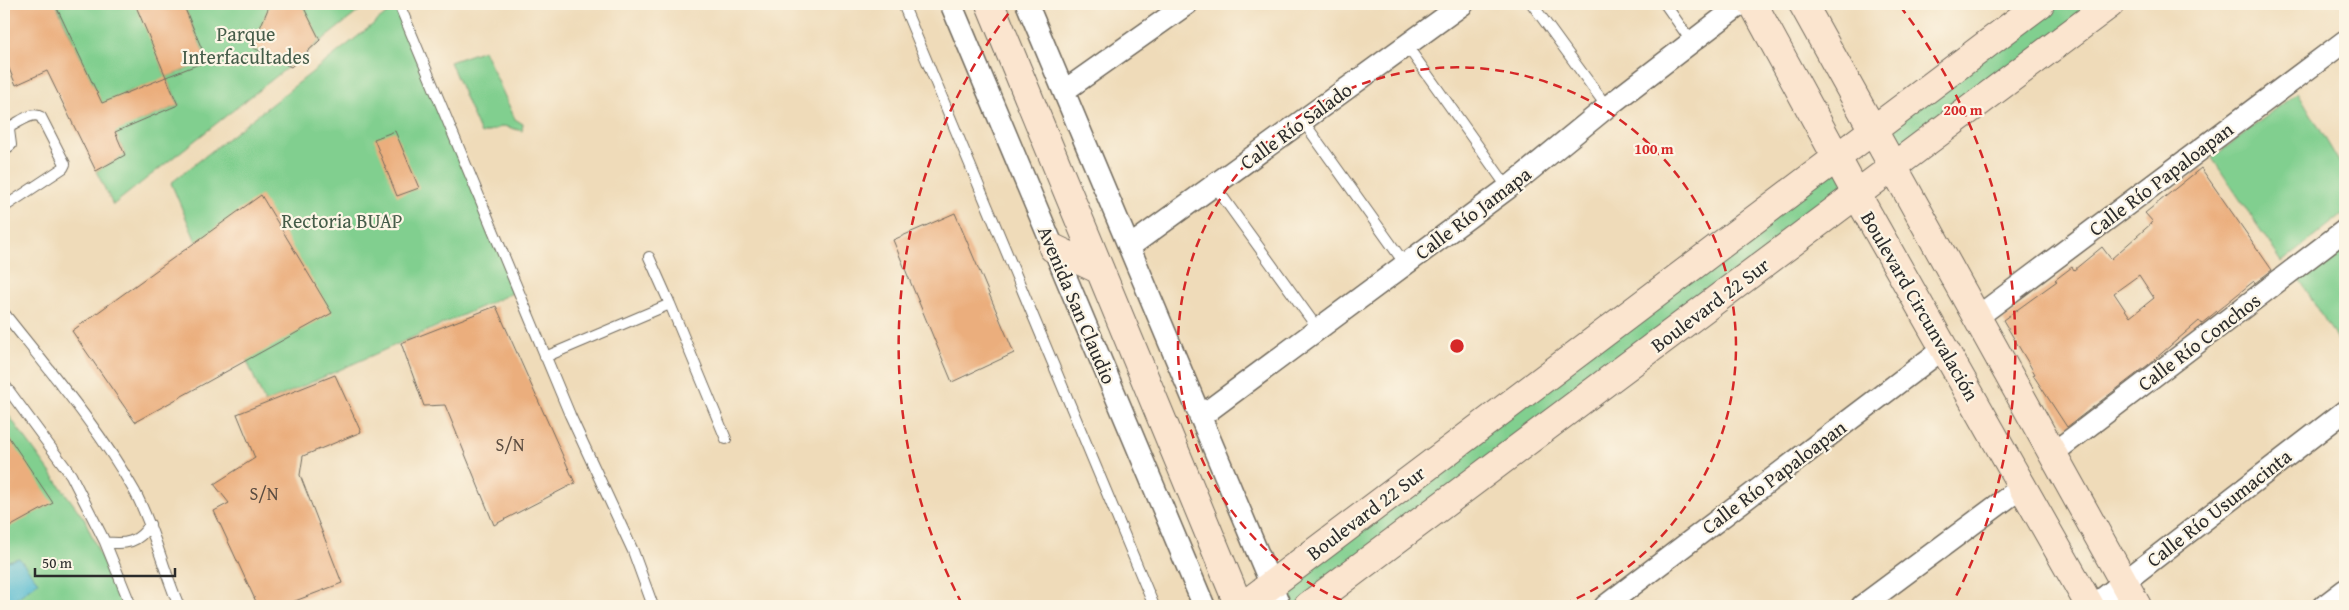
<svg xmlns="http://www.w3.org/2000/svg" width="2349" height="610" font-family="'Gentium Book Plus',serif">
  <rect width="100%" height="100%" fill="#fcf5e5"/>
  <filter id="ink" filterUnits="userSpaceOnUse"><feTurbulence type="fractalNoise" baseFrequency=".02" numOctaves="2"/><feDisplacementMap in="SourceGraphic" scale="10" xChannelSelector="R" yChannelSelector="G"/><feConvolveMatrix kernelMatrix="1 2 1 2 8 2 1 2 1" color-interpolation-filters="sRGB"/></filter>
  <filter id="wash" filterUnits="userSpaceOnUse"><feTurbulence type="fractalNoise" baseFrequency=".0096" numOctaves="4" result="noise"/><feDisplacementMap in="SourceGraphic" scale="20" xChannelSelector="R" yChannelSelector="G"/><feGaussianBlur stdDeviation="1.12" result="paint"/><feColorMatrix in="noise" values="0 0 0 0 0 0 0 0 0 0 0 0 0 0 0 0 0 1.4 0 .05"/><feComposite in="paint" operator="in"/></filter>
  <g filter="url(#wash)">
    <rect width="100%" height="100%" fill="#efdbb9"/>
    <path fill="#81cf8f" stroke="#567d5d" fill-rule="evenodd" d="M61 4H137L166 77 207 61 183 4H302L304 8 313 4H368L113 205 96 171 125 155 57 6ZM166 78 179 105 136 123 123 94Z
      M399 4 517 291 265 403 171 183Z
      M2042 4H2111L1891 169 1873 134Z
      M484 50 515 119 523 124 522 131 504 126 481 134 450 62Z
      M2298 92 2345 172V212L2282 262 2212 158Z
      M1845 154 1863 190 1308 606H1280L1271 586Z
      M2345 245V352L2300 280Z
      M4 409 85 520 122 606H4Z"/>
    <path fill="#52bad0" stroke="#3e727e" d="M19 558 38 582 7 606H4V562Z"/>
    <g id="blocks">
      <path fill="#ebae7d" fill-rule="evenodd" d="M4 4H55L102 103 166 77 178 105 115 132 125 155 96 171 47 71 16 85 4 57Z
        M135 4H183L207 61 166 77Z
        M270 4H296L304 8 320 40 291 67 252 47Z
        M395 131 419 188 397 196 374 139Z
        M2201 168 2272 270 2255 283 2254 281 2201 324 2199 321 2148 365 2067 427 2033 375 2035 374 2003 320 2057 281 2055 280 2072 267 2074 270 2102 247 2111 259 2153 222 2145 213ZM2139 275 2154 298 2130 317 2114 293Z
        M261 195 332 313 135 422 72 331Z
        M955 213 1014 353 952 382 893 240Z
        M496 306 575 483 494 525 445 405 424 406 401 343Z
        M335 375 361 432 303 456 300 475 342 583 282 606H258L214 511 229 503 214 484 255 458 237 414Z
        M4 430 53 503 4 530Z"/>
    </g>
  </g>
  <g filter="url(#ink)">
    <use href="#blocks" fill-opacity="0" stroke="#70695d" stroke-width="1"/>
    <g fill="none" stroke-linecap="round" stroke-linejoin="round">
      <defs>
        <path id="lane" d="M399 4 570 415 633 551 653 606
          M903 4 1154 606
          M1532 4 1607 107
          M1665 4 1691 41
          M1407 46 1508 188
          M1303 121 1405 264
          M4 150 11 145 9 130 11 126C20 122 32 111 41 117L65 164 63 168 4 207
          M1214 185 1318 329
          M649 257 670 304
          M4 313C49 370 99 428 135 492 154 528 163 569 179 606
          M545 357 670 304 726 439
          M4 384 71 475 105 542 131 606
          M105 542C125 545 139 543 150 524"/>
        <path id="street" d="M951 4 1204 606
          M1027 4 1280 606
          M1064 91 1187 4
          M1129 247 1463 4
          M1976 318 2345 41
          M1200 417 1508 188 1607 107 1741 4
          M2052 454 2345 230
          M1605 606 1944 348
          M1862 606 2022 487
          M2093 606 2345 411
          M2324 606 2345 590"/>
        <path id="secondary" d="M990 4 1239 606
          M1753 4 1857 195 2090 606
          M1803 4 2137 606
          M1053 248 1100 270
          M1243 606 2040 4
          M1308 606 2110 4"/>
      </defs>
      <use href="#lane" stroke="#70695d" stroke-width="12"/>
      <use href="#street" stroke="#70695d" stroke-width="24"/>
      <use href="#secondary" stroke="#70695d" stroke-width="30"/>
      <use href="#lane" stroke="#fff" stroke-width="10"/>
      <use href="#street" stroke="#fff" stroke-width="21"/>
      <use href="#secondary" stroke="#fbe5cf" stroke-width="28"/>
    </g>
  </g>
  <g fill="none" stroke="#d62828" stroke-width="2.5" stroke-dasharray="9 6">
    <path d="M1355 606A279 279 0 1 1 1559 606"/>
    <path d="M962 604A558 558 0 0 1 1014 6M1900 6A558 558 0 0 1 1952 604"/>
  </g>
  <g text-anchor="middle" stroke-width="4.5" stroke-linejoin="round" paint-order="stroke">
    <g font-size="18" fill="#5b4c40">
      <text x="510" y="451">S/N</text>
      <text x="264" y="500">S/N</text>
    </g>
    <g font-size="20" fill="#455c49" stroke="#fcf5e5">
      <text x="246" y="41">Parque<tspan x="246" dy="23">Interfacultades</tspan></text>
      <text x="342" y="228">Rectoria BUAP</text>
    </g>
    <g font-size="20" fill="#2b2b2b" stroke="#fcf5e5">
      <text transform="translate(1296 126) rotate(-36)" y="7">Calle Río Salado</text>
      <text transform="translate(2161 179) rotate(-37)" y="7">Calle Río Papaloapan</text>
      <text transform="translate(1473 213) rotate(-37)" y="7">Calle Río Jamapa</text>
      <text transform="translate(1077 305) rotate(67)" y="7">Avenida San Claudio</text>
      <text transform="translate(1710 305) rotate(-37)" y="7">Boulevard 22 Sur</text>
      <text transform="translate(1920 306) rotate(60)" y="7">Boulevard Circunvalación</text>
      <text transform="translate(2199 342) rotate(-37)" y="7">Calle Río Conchos</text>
      <text transform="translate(1774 477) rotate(-37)" y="7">Calle Río Papaloapan</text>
      <text transform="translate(2219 508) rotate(-38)" y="7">Calle Río Usumacinta</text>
      <text transform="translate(1366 513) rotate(-37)" y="7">Boulevard 22 Sur</text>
    </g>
  </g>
  <circle cx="1457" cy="346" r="8" fill="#d62828" stroke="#fcf5e5" stroke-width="2.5"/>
  <g font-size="15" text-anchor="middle" font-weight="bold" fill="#d62828" stroke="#fcf5e5" stroke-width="4.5" stroke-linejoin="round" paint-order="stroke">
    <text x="1963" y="115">200 m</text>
    <text x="1654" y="154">100 m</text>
  </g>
  <rect width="2349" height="610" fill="none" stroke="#fcf5e5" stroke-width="20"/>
  <path d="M35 568v8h140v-8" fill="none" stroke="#2b2b2b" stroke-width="2.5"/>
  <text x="42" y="568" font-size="15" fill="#2b2b2b" stroke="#fcf5e5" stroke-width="4" paint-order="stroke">50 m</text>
</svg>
